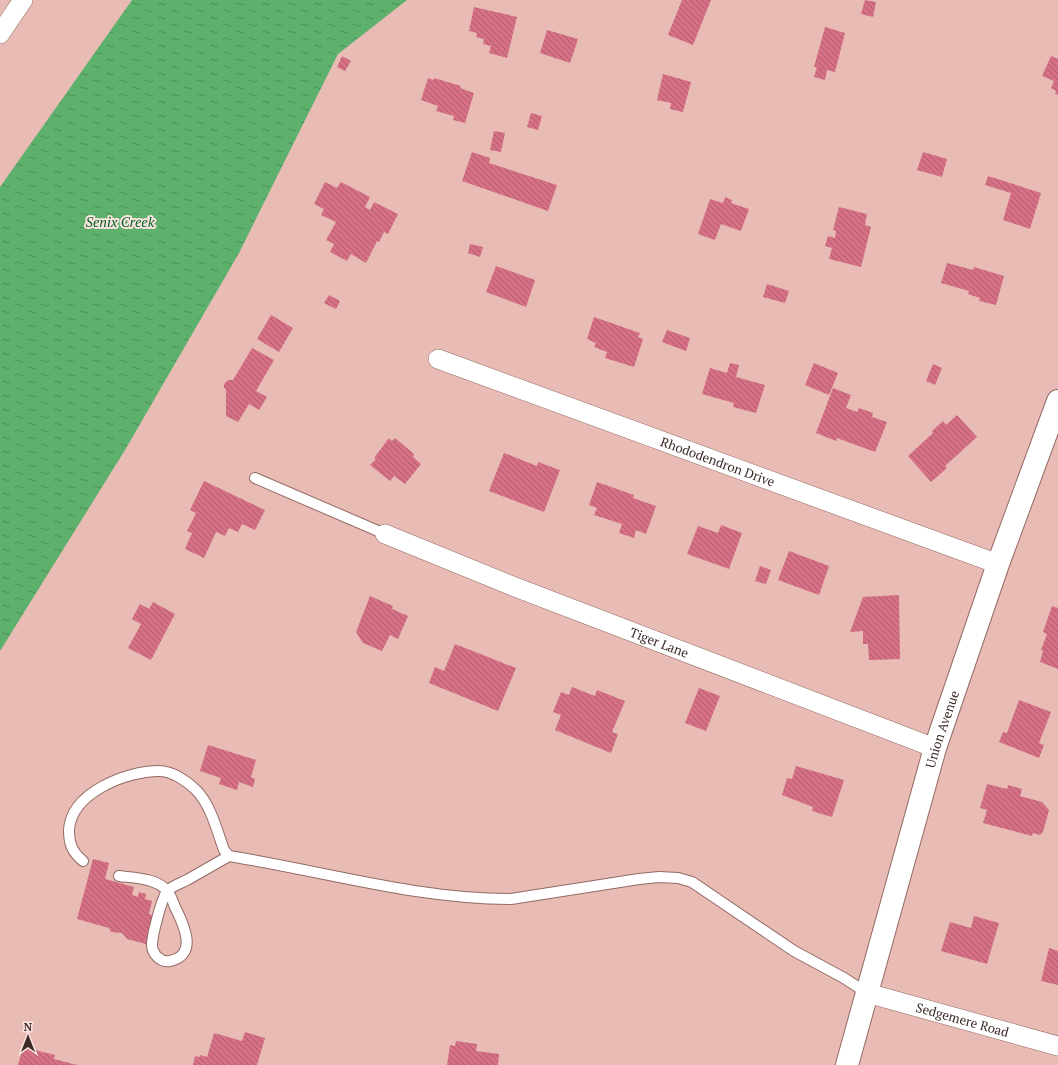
<svg xmlns="http://www.w3.org/2000/svg" width="1058" height="1065" font-family="'PT Serif',serif">
  <defs>
    <pattern id="water-ripples" width="26" height="14" patternUnits="userSpaceOnUse"><rect width="26" height="14" fill="#5eb06d"/><path d="M2 4q2-2 4 0t4 0M15 11q2-2 4 0t4 0" fill="none" stroke="#4f8f5a"/></pattern>
    <pattern id="building-back-hatch" width="6" height="6" patternUnits="userSpaceOnUse"><rect width="6" height="6" fill="#d67185"/><path d="M-1 5l2 2M0 0l6 6M5-1l2 2" fill="none" stroke="#af5d6d"/></pattern>
  </defs>
  <rect width="100%" height="100%" fill="#e8bbb4"/>
  <path fill="url(#water-ripples)" d="M132 0H407L338 54 239 253 125 450 0 651V187Z"/>
  <path fill="url(#building-back-hatch)" d="M682 0H711L693 45 668 35Z
    M865 0 876 2 873 17 861 14Z
    M474 7 517 17 507 58 489 53 491 46 483 44 484 39 476 37 477 33 469 31Z
    M825 27 845 33 835 72 827 70 825 80 814 77 817 67H814Z
    M547 30 578 39 570 63 540 53Z
    M342 56 351 61 345 71 337 67Z
    M1051 56 1058 59V95L1055 94 1056 91 1051 88 1054 81 1042 76Z
    M663 74 691 82 683 112 670 109 671 103 657 100Z
    M428 78 434 80V78L461 86 460 88 474 93 465 123 453 120 454 116 436 111 438 106 421 100Z
    M531 113 542 116 538 130 527 127Z
    M494 131 505 133 501 152 490 150Z
    M472 152 490 158 489 163 557 185 548 211 462 181Z
    M923 152 947 159 942 177 917 170Z
    M988 176 1041 193 1030 229 1003 220 1011 193 985 185Z
    M325 182 337 188 341 182 370 197 365 207 370 210 374 202 398 214 388 234 384 232 379 242 377 241 366 263 351 254 347 261 330 252 334 244 326 240 336 222 321 215 324 209 314 204Z
    M725 197 732 200 731 203 749 209 741 231 721 224 715 240 698 234 710 199 723 203Z
    M839 207 867 214 865 225 871 227 861 267 829 259 832 248 825 246 828 236 835 238 836 231 833 230Z
    M470 244 483 247 480 257 468 253Z
    M947 263 973 270 974 267 1004 276 996 305 979 301 980 298 968 294 969 291 941 283Z
    M496 266 535 280 526 307 486 292Z
    M767 284 789 291 785 303 763 297Z
    M329 295 340 301 336 309 324 303Z
    M271 315 293 328 279 352 257 339Z
    M594 317 640 333 638 337 643 339 634 367 605 358 607 352 594 347 596 343 587 339Z
    M667 330 690 338 686 351 662 342Z
    M252 348 274 360 256 391 267 397 259 410 249 404 238 422 226 416V389L224 388V384L228 380H233Z
    M730 363 739 365 736 377 765 385 756 413 733 407 734 403 702 394 710 368 727 373Z
    M814 363 838 373 829 395 805 385Z
    M933 364 942 368 935 385 926 381Z
    M833 388 851 395 846 408 857 412 859 408 873 413 872 417 887 422 875 452 837 438 836 441 816 433Z
    M957 415 977 437 945 466 947 468 931 482 908 456 933 433 932 431 943 421 946 425Z
    M389 438 392 441 395 438 414 454 413 457 421 464 405 484 394 476 390 481 370 465 376 459 374 458Z
    M504 453 537 466 538 462 560 470 544 512 489 491Z
    M204 481 265 510 255 530 242 524 238 532 229 528 225 536 216 532 204 558 185 549 192 533 187 531 196 513 190 510Z
    M597 482 634 495 633 498 656 506 646 534 636 530 634 538 619 533 622 524 594 515 597 508 589 505Z
    M721 525 742 533 729 569 687 554 698 526 718 533Z
    M789 551 829 566 819 595 778 580Z
    M760 566 771 570 766 584 755 581Z
    M899 595 900 659 869 660 868 644H863V631L850 632 863 597Z
    M370 596 393 606 392 609 408 616 398 639 390 635 382 651 363 643 356 632Z
    M153 602 175 614 151 660 128 648 141 624 132 619 140 604 149 609Z
    M1052 606 1058 608V669L1040 662 1043 651 1041 650 1047 634 1043 632Z
    M455 644 516 668 498 711 429 683 435 667 444 671Z
    M572 687 595 696 597 690 625 701 612 732 618 734 611 753 555 730 561 715 553 712 561 692 569 695Z
    M699 688 720 696 706 731 685 723Z
    M1019 700 1051 712 1039 743 1044 745 1039 758 999 742 1003 732 1007 733Z
    M208 745 256 760 251 777 255 779 253 787 239 782 237 790 219 784 221 778 200 771Z
    M796 766 844 780 832 817 812 811 813 807 782 795 787 778 792 779Z
    M987 784 1007 789 1008 785 1022 789 1020 796 1042 802 1049 810 1043 832 1040 835 1033 833 1032 836 983 823 987 810 980 808Z
    M93 859 109 863 105 879 134 887 132 895 138 897 139 892 146 894 145 899 152 901 149 914 154 916 146 944 127 939 122 933 111 932 109 928 77 919Z
    M974 916 999 923 987 964 941 951 950 922 971 928Z
    M1049 948 1058 951V985L1041 981Z
    M245 1032 265 1038 257 1065H193L195 1056 200 1057V1055L207 1057 214 1033 242 1041Z
    M456 1041 477 1044 476 1051 499 1054 498 1065H447L450 1045 455 1046Z
    M23 1047 55 1055 54 1059 77 1065H18Z"/>
  <g fill="none" stroke-linecap="round" stroke-linejoin="round">
    <defs>
      <path id="service" d="M255 478 385 534
        M83 861C72 852 69 844 69 830 71 793 126 771 159 771 172 771 187 781 196 790 211 805 217 831 224 850L229 856C323 871 416 899 511 899L639 879 659 877 678 878 692 882 794 951 844 978 867 993
        M119 876C134 878 157 878 167 891 171 895 173 902 175 907 183 923 199 955 170 961 161 963 152 954 152 945 152 936 162 896 168 890 173 886 181 883 187 880 201 872 215 864 229 856"/>
      <g id="minor">
        <path d="M0 34 23 0"/>
        <path id="s1" d="M438 359 998 564"/>
        <path id="s2" d="M385 534 510 585 935 748"/>
        <path id="s3" d="M867 993 1058 1046"/>
      </g>
      <g id="tertiary">
        <path id="s4" d="M847 1065 935 748 998 564 1058 401"/>
      </g>
    </defs>
    <use href="#service" stroke="#936a64" stroke-width="12"/>
    <use href="#minor" stroke="#936a64" stroke-width="20"/>
    <use href="#tertiary" stroke="#936a64" stroke-width="24"/>
    <use href="#service" stroke="#fff" stroke-width="10"/>
    <use href="#minor" stroke="#fff" stroke-width="19"/>
    <use href="#tertiary" stroke="#fff" stroke-width="22"/>
  </g>
  <g text-anchor="middle" stroke-width="4" stroke-linejoin="round" paint-order="stroke">
    <g font-size="13" fill="#3d2b29" stroke="#fae2de">
      <text dy="5" stroke="none"><textPath href="#s1" startOffset="298">Rhododendron Drive</textPath></text>
      <text dy="5" stroke="none"><textPath href="#s2" startOffset="295">Tiger Lane</textPath></text>
      <text dy="5" stroke="none"><textPath href="#s4" startOffset="349">Union Avenue</textPath></text>
      <text dy="5" stroke="none"><textPath href="#s3" startOffset="99">Sedgemere Road</textPath></text>
    </g>
    <g font-size="14" font-style="italic" fill="#006324" stroke="#fae2de">
      <text x="120" y="227">Senix Creek</text>
    </g>
  </g>
  <g transform="translate(28 1037)" stroke="#fae2de" stroke-width="3" paint-order="stroke">
  <path d="M0-3L7 15L0 10L-7 15Z" fill="#3d2b29"/>
  <text y="-6" font-size="11" font-weight="bold" text-anchor="middle" fill="#3d2b29">N</text>
  </g>
</svg>
